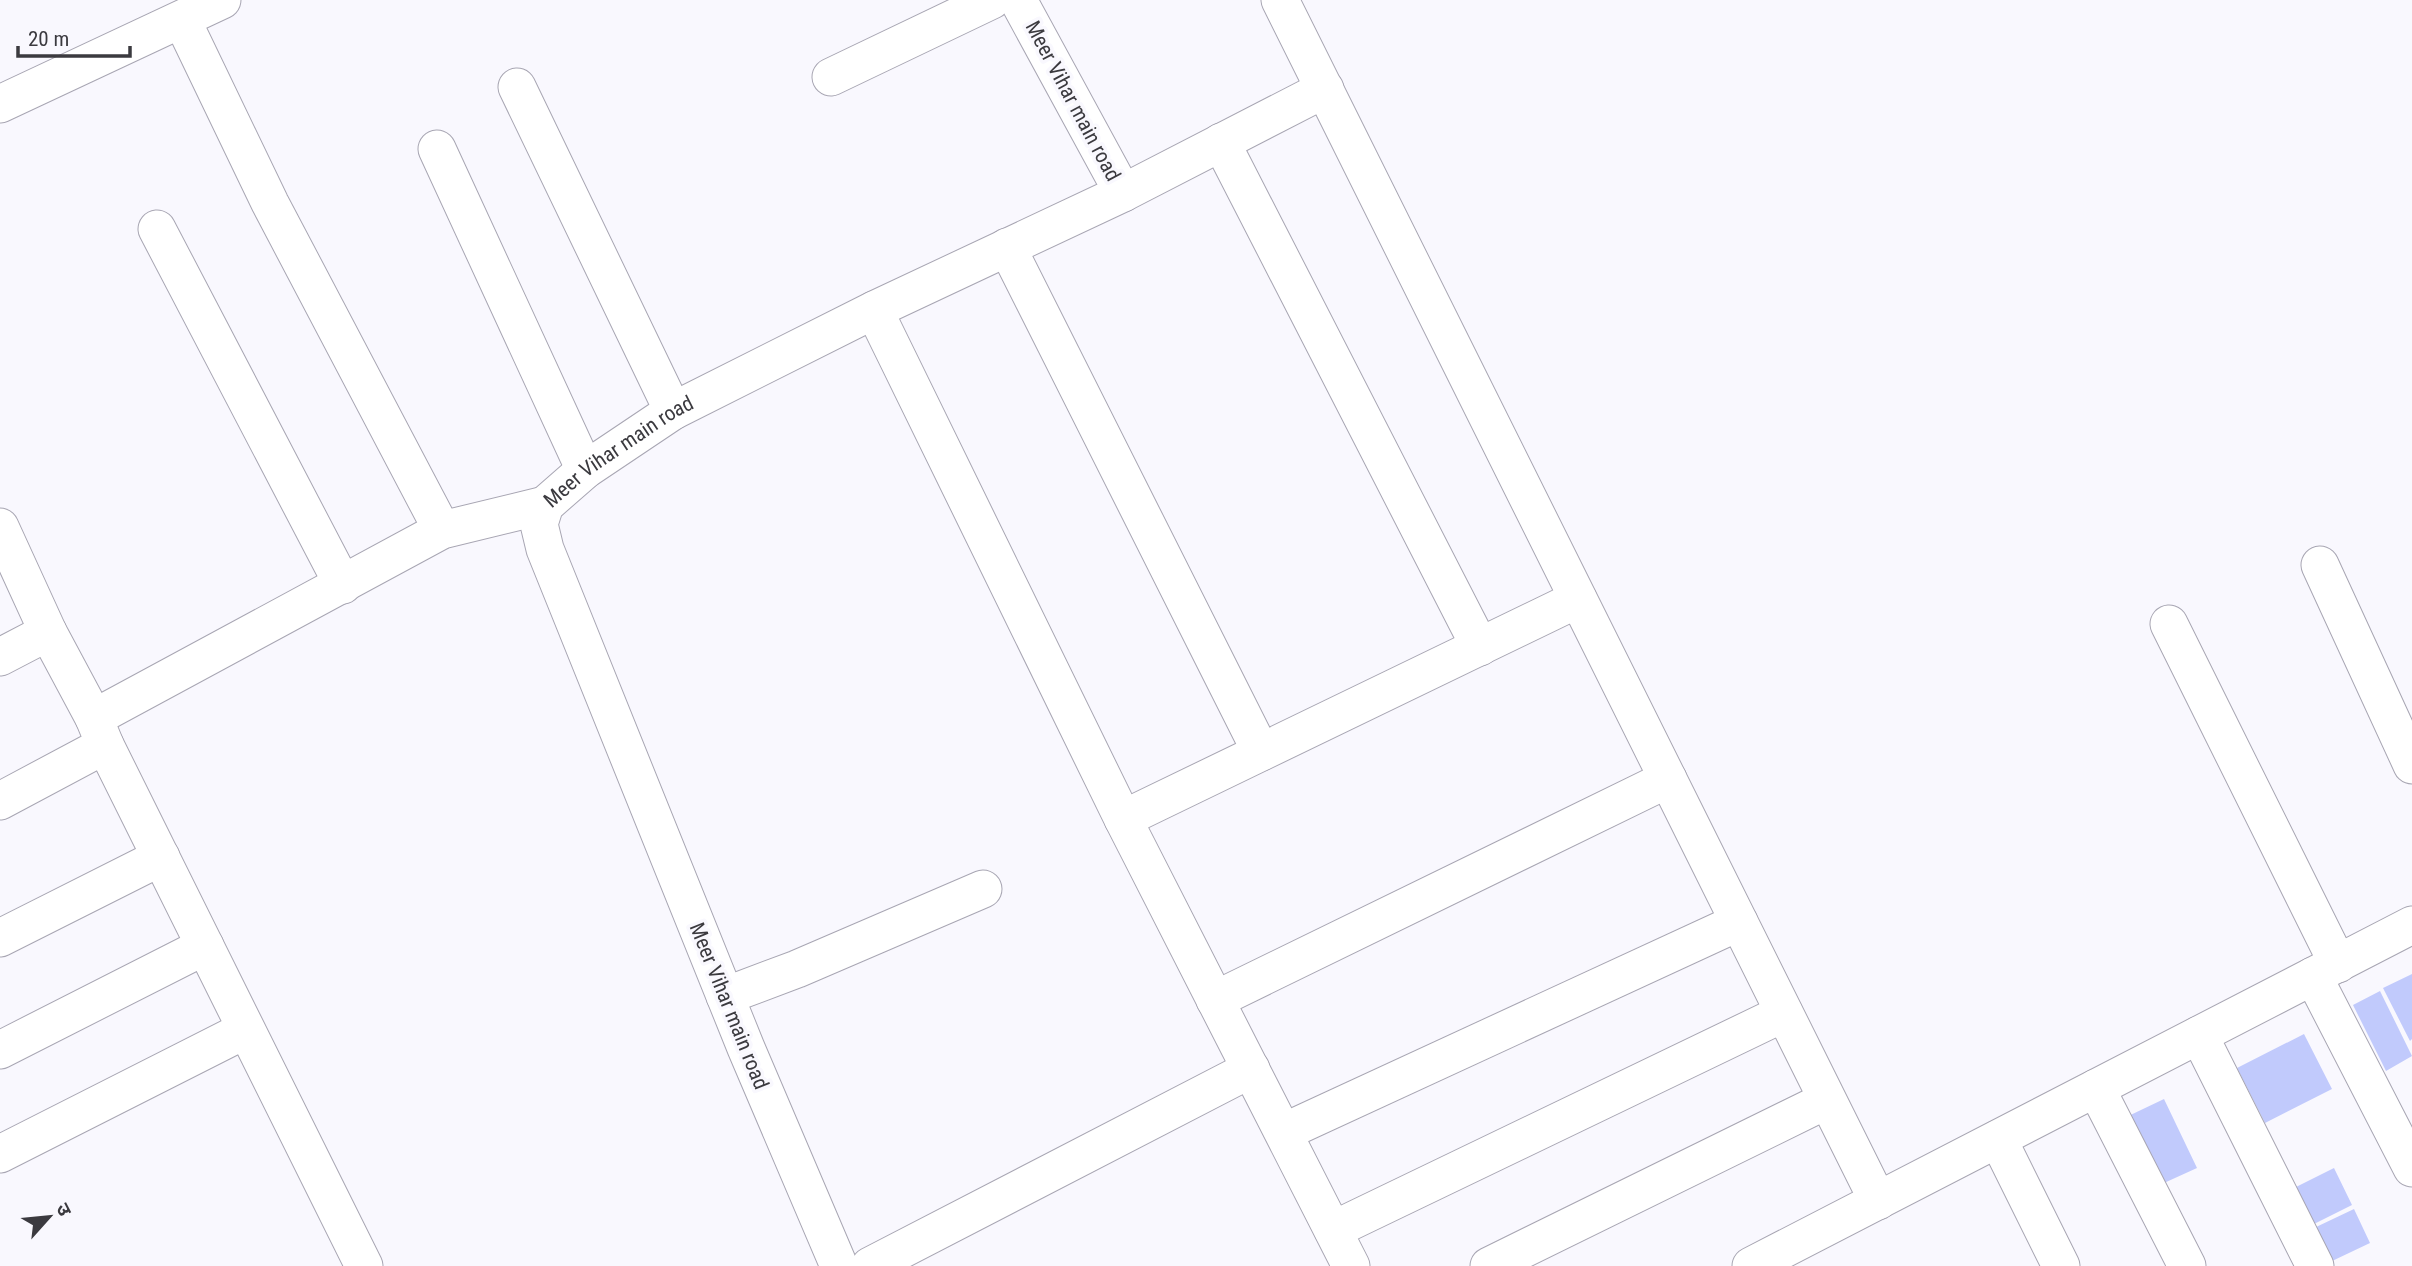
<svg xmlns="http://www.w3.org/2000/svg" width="2412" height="1266" font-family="'Roboto Condensed','Noto Sans Devanagari',sans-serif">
  <rect width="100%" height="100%" fill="#f9f8fe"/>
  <path fill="#c1cafc" d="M2412 974V1039L2410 1041 2383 988Z
    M2380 991 2412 1056 2386 1071 2353 1005Z
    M2304 1034 2332 1089 2265 1123 2237 1068Z
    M2164 1099 2197 1168 2153 1188 2120 1120Z
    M2334 1168 2352 1205 2314 1224 2296 1187Z
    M2354 1209 2370 1243 2330 1262 2314 1228Z"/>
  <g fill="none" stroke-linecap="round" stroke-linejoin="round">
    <defs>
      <g id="minor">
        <path d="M1280 0 1878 1201"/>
        <path d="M182 20 270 203 442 530"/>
        <path d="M831 77 992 0"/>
        <path d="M517 87 673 411"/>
        <path d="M0 104 222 0"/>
        <path d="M1221 142 1480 647"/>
        <path d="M437 149 585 470"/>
        <path d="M1123 193 1325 89"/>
        <path d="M157 229 343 585"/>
        <path d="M1007 247 1261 752"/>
        <path d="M874 310 1123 819 1351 1266"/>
        <path d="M0 527 48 632"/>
        <path d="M2320 565 2412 765"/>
        <path d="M2169 624 2338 964"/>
        <path d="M0 657 48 632 94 718"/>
        <path d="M105 745 364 1266"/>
        <path d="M0 801 105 745 94 718 442 530 545 505"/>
        <path d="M1123 819 1578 599"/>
        <path d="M0 938 161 857"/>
        <path d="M2313 976 2412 1168"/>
        <path d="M725 996 797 969 983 889"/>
        <path d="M1215 1000 1668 779"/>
        <path d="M2199 1035 2315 1266"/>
        <path d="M0 1050 205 946"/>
        <path d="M2096 1088 2187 1266"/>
        <path d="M1284 1132 1739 922"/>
        <path d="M1998 1139 2061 1266"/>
        <path d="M0 1154 245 1030"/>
        <path d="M1333 1230 1784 1013"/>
        <path id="s1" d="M839 1266 746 1048 545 549 539 524 545 505 585 470 673 411 874 310 1123 193 1018 0"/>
        <path d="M870 1266 1251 1069"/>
        <path d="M1489 1266 1827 1100"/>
        <path d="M1751 1266 2412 925"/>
      </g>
    </defs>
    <use href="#minor" stroke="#a8a6b3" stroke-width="39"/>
    <use href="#minor" stroke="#fff" stroke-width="37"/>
  </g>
  <g text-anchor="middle" stroke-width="7" stroke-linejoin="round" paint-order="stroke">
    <g font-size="21" fill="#3b3a3f" stroke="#f9f8fe">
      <text transform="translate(1073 101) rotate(62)" y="7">Meer Vihar main road</text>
      <text dy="7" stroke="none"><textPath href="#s1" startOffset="912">Meer Vihar main road</textPath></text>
      <text transform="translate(729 1006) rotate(68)" y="7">Meer Vihar main road</text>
    </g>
  </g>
  <g transform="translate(49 1217) rotate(63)" stroke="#f9f8fe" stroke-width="5" paint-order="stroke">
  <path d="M0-5L12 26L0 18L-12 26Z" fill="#3b3a3f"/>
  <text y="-10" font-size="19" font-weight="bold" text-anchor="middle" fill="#3b3a3f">उ</text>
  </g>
  <path d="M18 46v10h112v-10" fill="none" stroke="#3b3a3f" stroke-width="3.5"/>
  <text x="28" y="46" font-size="21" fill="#3b3a3f" stroke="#f9f8fe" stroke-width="5" paint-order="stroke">20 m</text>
</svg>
